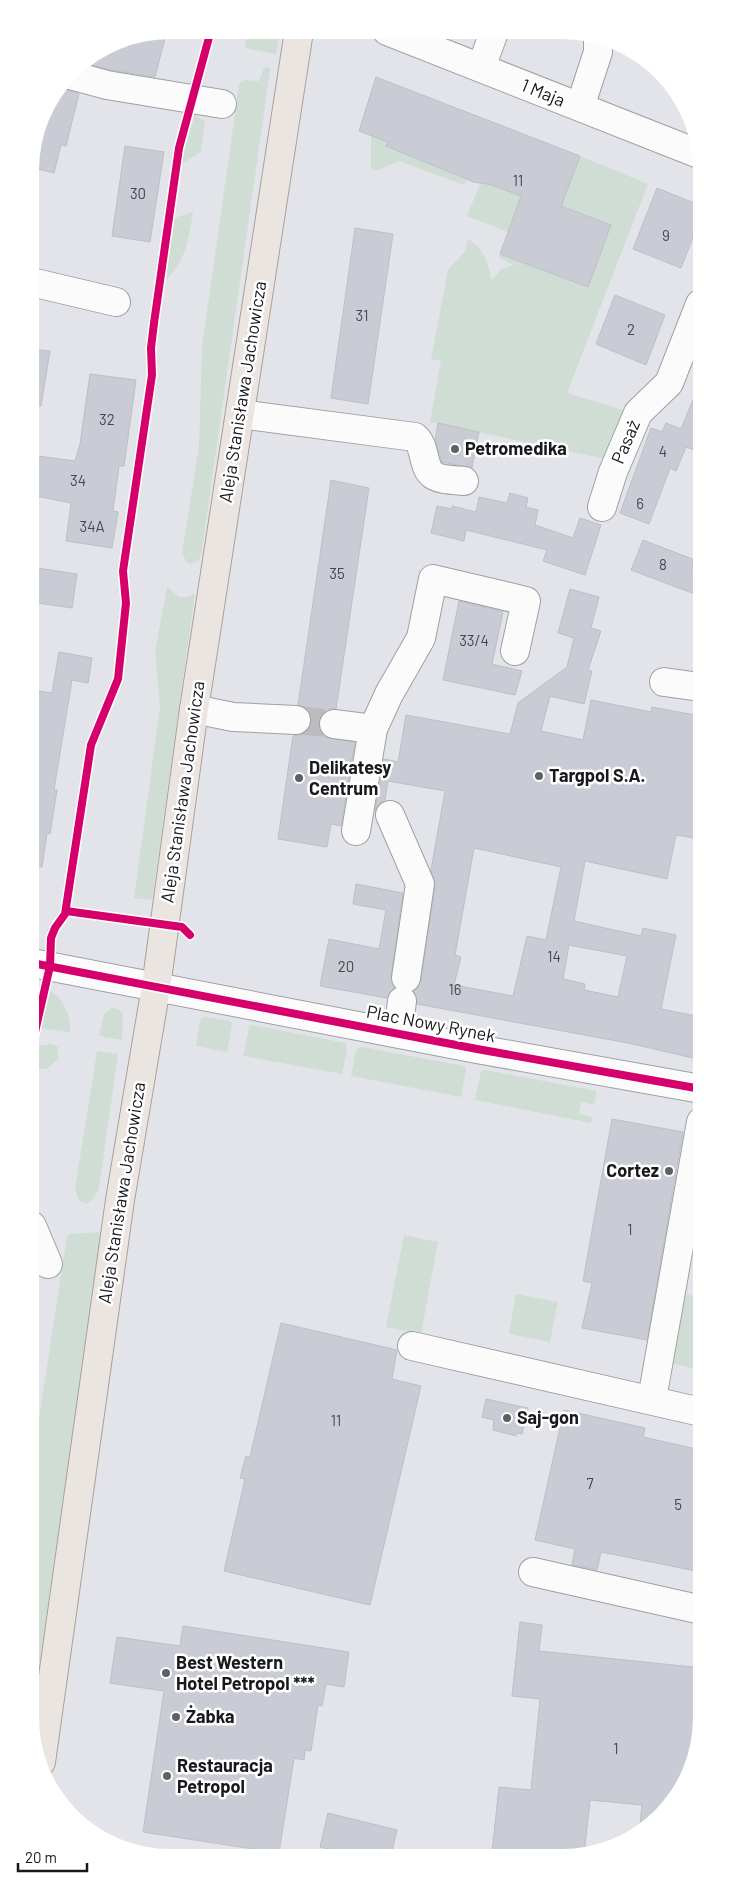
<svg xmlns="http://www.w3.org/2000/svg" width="732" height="1888" font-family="Barlow,sans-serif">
  <rect width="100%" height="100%" fill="#e3e4e9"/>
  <path fill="#cfddd4" d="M247 31H280L276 54 245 48Z
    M269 67 270 71 201 556 197 562 190 564 186 561 182 553 199 446 202 346 239 86 240 83 245 80 259 81 264 68Z
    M195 114 205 122 201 152 182 164 184 152Z
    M371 136 388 142 386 146 467 179 464 185 399 161 379 170H373L371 167Z
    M580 156 648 184 567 393 630 412 611 460 430 422 441 361 431 359 448 270 466 250 467 239C482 245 490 265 491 280L502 269 514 265 499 258 500 254 588 287 611 225 561 206Z
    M480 184 492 185 521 196 508 232 467 216Z
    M193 212C188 242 187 257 166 280L174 218Z
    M167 587 179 597H189L195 593 152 900 134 898 160 707 155 652Z
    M50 991C64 999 71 1017 70 1032L40 1028Z
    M112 1008 118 1009 123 1014 122 1040 99 1036 104 1014Z
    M204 1017 230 1021 232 1024 227 1052 196 1046 200 1020Z
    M252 1025 346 1043 347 1050 342 1074 243 1056 249 1028Z
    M52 1044 58 1047V1059L47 1069 33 1068 36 1046Z
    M361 1047 465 1066 466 1070 461 1097 351 1076 356 1050Z
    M97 1051 118 1054 99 1189 93 1199 86 1204 79 1201 75 1189Z
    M485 1070 597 1091 594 1105 581 1102 579 1114 592 1117 591 1123 475 1100 481 1071Z
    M99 1232 101 1235 36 1687 33 1686 32 1463 67 1237 70 1234Z
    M404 1235 438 1242 421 1334 386 1327Z
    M516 1294 558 1302 550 1342 509 1334Z
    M682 1294 701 1297V1370L670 1363Z"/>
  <path fill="#caccd5" stroke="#bebfc3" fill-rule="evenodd" d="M167 31 155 77 110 70 82 62 116 41Z
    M376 77 580 156 561 206 611 225 588 287 500 254 521 196 492 185 474 182 386 146 388 142 359 131Z
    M60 87 79 94 66 146 61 145 54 173 30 167V160L45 108Z
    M125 146 164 152 150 242 112 236Z
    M657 188 699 205V222L681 268 633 249Z
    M355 228 393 234 368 404 331 398Z
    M615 295 665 315 646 365 596 344Z
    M31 349 50 351 41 406 31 405Z
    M90 374 136 380 124 466H119L113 511 118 512 112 548 66 541 71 503 31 495V455L75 461 80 444Z
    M699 385 700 452 686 447 676 471 670 468 649 524 620 513 651 428 662 432 666 423 681 429Z
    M438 423 479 432 472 468 442 462 435 440Z
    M331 480 369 488 336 709H328L322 714 318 722 320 730 325 737 355 742 341 826 331 824 327 847 278 839 293 736 304 734 309 729 312 721 310 712 305 707 298 705Z
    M510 493 528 498 526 507 538 510 535 525 573 538 580 518 601 525 585 575 543 561 547 550 466 530 464 541 431 533 437 506 452 509V506L476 512 479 497 507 503Z
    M643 540 695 560 691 570 700 571V596L631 570Z
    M31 567 77 574 72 608 31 602Z
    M570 589 599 597 591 628 601 631 588 670 592 671 584 704 550 696 541 731 583 740 591 700 651 712 652 707 700 716V839L676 835 667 879 585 861 574 921 641 936 643 928 676 935 661 1009 701 1017V1060L633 1044 417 1004 414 991 421 980 435 886 431 870 445 791 388 781 385 800 378 805 375 811 384 759 398 762 406 715 510 734 518 703 567 667 574 638 558 633ZM474 848 561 867 546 940 527 936 513 996 454 985 461 957 455 955ZM569 945 627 956 618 997 584 990 585 984 563 979Z
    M459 601 503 612 492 664 522 671 515 695 443 680Z
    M59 652 92 658 88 683 72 680 54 790H57L50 834 47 833 42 867 31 866V690L52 693Z
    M356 884 403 893 391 976 394 988 387 998 320 986 329 939 379 949 386 910 353 904Z
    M612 1119 683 1132 647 1340 582 1328 592 1283 583 1281Z
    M281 1323 397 1350 392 1379 421 1386 370 1605 224 1571 245 1479 240 1478 246 1456 250 1457Z
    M486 1399 528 1408 522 1434 517 1433 516 1436 493 1430 494 1420 482 1417Z
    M564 1410 645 1428 643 1437 701 1450V1572L601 1552 597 1570 572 1565 575 1549 535 1540Z
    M520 1622 542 1625 539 1651 702 1668V1727L691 1772 668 1810 639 1833 642 1805 590 1800 584 1855H522L492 1852 499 1787 531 1790 540 1699 512 1696Z
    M183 1626 349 1652 344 1687 326 1684 322 1706 318 1705 311 1751 305 1750 304 1760 294 1758 279 1853 143 1832 164 1691 110 1683 117 1637 180 1646Z
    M328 1813 397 1830 391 1855H355L320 1847Z"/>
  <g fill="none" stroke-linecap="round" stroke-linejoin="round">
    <path stroke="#bbbbc0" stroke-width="28" stroke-dasharray="28 14" stroke-linecap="butt" d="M296 720 334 724"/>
    <defs>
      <path id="minor" d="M387 31 699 154
        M481 68 494 32
        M70 75 107 85 222 104
        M580 107 598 52V37
        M31 282 116 302
        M240 414 415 437C426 446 422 467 433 475 440 480 455 480 464 481
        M602 507 613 472 638 413 669 383 700 304
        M664 682 700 687
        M194 709 233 717 296 720
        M334 724 373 729 356 831
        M373 729 389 694 421 638 433 579 526 601 515 651
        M390 815 420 884 406 978
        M32 963 477 1049 701 1089
        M398 1033 402 1001
        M32 1226 48 1264
        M412 1346 701 1412
        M652 1399 701 1122
        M533 1572 702 1610"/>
      <path id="major" d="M41 1762 120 1200 156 987 194 709 299 31"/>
    </defs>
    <use href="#minor" stroke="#9fa0a4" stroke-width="30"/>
    <use href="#major" stroke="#a9a09a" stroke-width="30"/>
    <use href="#minor" stroke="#fbfbfc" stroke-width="28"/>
    <use href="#major" stroke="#eae5e0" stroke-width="28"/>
    <defs>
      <path id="cycleway" d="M66 911 182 927 190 935
        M32 963 477 1049 701 1089
        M32 1045 50 966 51 938 55 928 65 914 91 745 118 679 126 603 123 571 152 375 151 348 154 323 179 148 211 30"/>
    </defs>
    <use href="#cycleway" stroke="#fff" stroke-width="11"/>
    <use href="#cycleway" stroke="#d6006c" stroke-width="8"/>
  </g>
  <g fill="#606064" stroke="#fff" stroke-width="2">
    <circle cx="455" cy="449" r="5"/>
    <circle cx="539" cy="776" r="5"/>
    <circle cx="299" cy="778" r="5"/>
    <circle cx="669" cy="1171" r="5"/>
    <circle cx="507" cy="1418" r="5"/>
    <circle cx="166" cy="1673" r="5"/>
    <circle cx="176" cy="1717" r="5"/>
    <circle cx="167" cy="1776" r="5"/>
  </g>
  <g text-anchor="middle" stroke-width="5" stroke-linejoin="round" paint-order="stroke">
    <g font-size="15" fill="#46474c">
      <text x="518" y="186">11</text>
      <text x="138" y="199">30</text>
      <text x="666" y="241">9</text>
      <text x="362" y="321">31</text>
      <text x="631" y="335">2</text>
      <text x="107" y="425">32</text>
      <text x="663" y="457">4</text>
      <text x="78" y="486">34</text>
      <text x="640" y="509">6</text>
      <text x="92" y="532">34A</text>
      <text x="663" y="570">8</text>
      <text x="337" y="579">35</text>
      <text x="474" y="646">33/4</text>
      <text x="554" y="962">14</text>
      <text x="346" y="972">20</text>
      <text x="455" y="995">16</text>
      <text x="630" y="1235">1</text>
      <text x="336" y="1426">11</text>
      <text x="590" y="1489">7</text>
      <text x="678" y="1510">5</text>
      <text x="616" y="1754">1</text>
    </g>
    <g font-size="18" fill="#19191d" stroke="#fff">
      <text transform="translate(543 93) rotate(22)" y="6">1 Maja</text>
      <text transform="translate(243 392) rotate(-81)" y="6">Aleja Stanisława Jachowicza</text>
      <text transform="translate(626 442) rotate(-67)" y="6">Pasaż</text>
      <text transform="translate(183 792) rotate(-82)" y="6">Aleja Stanisława Jachowicza</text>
      <text transform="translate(431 1024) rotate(11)" y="6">Plac Nowy Rynek</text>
      <text transform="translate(122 1193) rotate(-81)" y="6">Aleja Stanisława Jachowicza</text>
    </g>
    <g font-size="18" font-weight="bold" fill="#19191d" stroke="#fff" text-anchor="start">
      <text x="465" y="455">Petromedika</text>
      <text x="309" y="774">Delikatesy<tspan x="309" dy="21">Centrum</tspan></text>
      <text x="549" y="782">Targpol S.A.</text>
      <text x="659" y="1177" text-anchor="end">Cortez</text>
      <text x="517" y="1424">Saj-gon</text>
      <text x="176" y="1669">Best Western<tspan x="176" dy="21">Hotel Petropol ***</tspan></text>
      <text x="186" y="1723">Żabka</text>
      <text x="177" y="1772">Restauracja<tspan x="177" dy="21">Petropol</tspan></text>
    </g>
  </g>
  <path d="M0 0H732V1888H0ZM170 39H562A131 131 0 0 1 693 170V1718A131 131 0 0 1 562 1849H170A131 131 0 0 1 39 1718V170A131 131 0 0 1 170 39Z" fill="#fff" fill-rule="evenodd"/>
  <path d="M18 1863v8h69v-8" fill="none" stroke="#19191d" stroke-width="2.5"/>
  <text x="25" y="1863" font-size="15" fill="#19191d" stroke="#ffffff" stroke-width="4" paint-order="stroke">20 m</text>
</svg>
